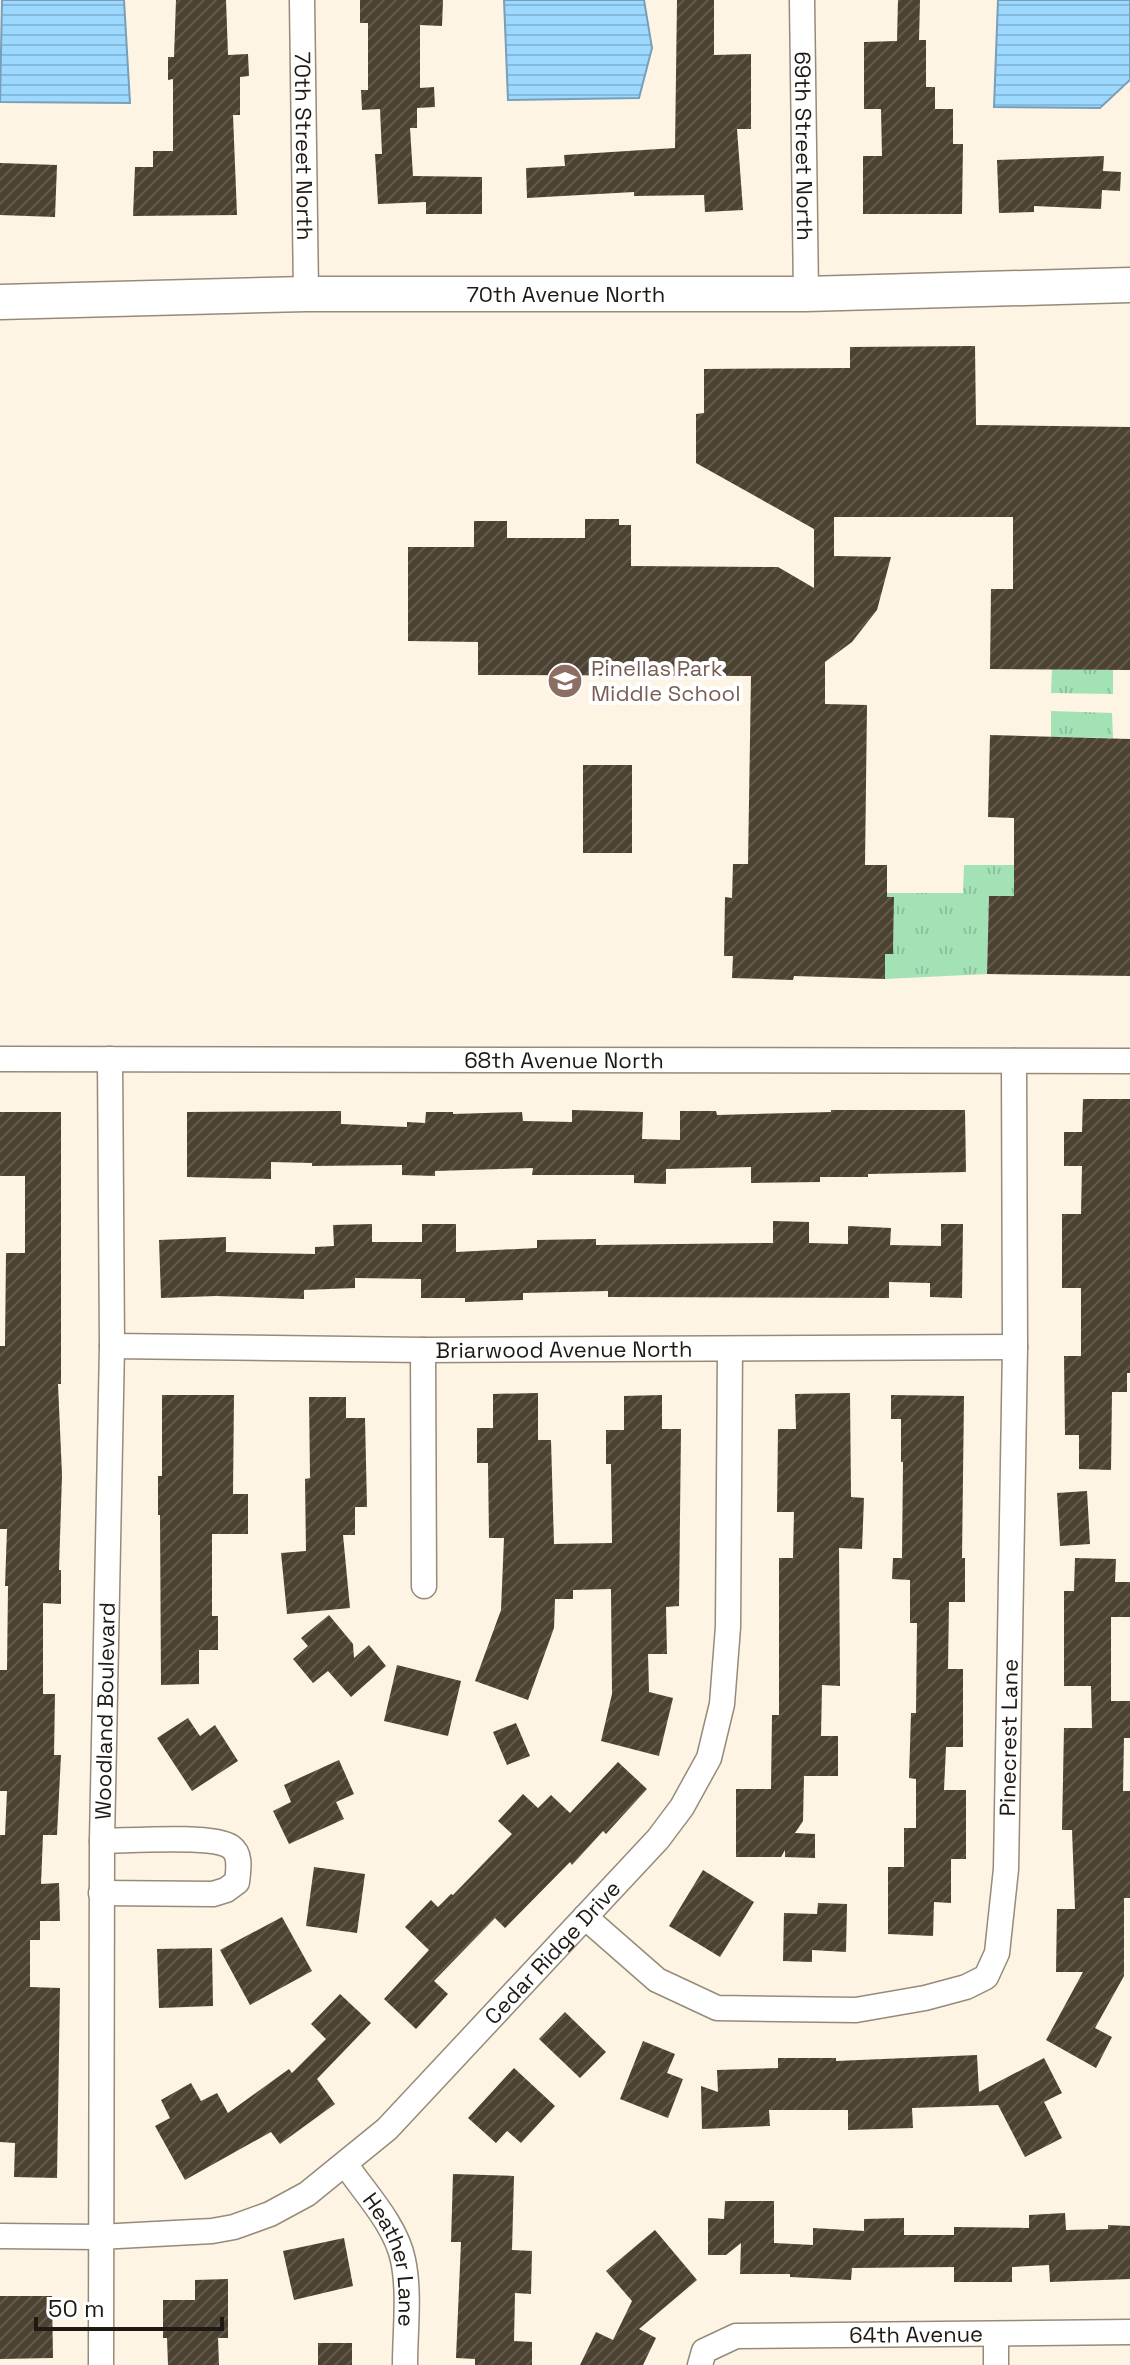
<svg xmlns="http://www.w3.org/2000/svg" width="1130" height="2365" font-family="'Space Grotesk',sans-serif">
  <defs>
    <pattern id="grass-tufts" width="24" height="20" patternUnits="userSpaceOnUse" patternTransform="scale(2)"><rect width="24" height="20" fill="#a2e2b5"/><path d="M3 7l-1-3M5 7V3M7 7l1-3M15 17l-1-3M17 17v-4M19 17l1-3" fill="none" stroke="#8bc19b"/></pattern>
    <pattern id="water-rules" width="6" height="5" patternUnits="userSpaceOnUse" patternTransform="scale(2)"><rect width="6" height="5" fill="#9dd8ff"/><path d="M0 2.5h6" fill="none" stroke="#87b9da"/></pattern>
    <pattern id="building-hatch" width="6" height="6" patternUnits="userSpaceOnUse" patternTransform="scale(2)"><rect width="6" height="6" fill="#4b4231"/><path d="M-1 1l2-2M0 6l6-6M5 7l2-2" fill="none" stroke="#625a4c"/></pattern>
  </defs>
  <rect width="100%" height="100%" fill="#fef4e4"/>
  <path fill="url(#grass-tufts)" d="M1052 669 1113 670V694L1051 693Z
    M1051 711 1112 713 1113 738 1051 737Z
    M964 865H1014V896H989L987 974 885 979V954H893L894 898 886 897 887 893H963Z"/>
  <path fill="url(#water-rules)" stroke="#779fb8" stroke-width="2" d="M2 0H124L130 103 0 102Z
    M504 0H644L652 48 639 98 508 100Z
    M998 0H1130V80L1100 108 994 107Z"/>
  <path fill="url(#building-hatch)" d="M176 0H226L228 55 248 54 249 76 240 77V115H233L237 215 133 216 135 167H153V151H173V79L168 80V57H174Z
    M360 0H443L442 26 420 25V88L434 87 435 107 417 108V128H410L413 176 482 177V214H426V202L378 204 375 154H382L380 109 362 110 361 90H368V23H360Z
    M677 0H714V55L751 54V129H737L743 210 705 212 704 195 634 196V192L527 198 526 168 565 166 564 155 675 148Z
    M898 0H920L919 40H926V87H935V109H953V144H963L962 214H863V156H882L881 109H864V42L897 41Z
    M1104 156 1103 171 1121 172 1120 191 1102 190 1101 209 1034 206V212L999 213 997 160Z
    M0 163 57 165 55 217 0 215Z
    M975 346 976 425 1130 427V670L990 669 991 589H1013V517H834V556L891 557 877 610 852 642 825 662V704L867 705 865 865H887V897H894L893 954H885V979L794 976 793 980 732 978 733 956H724L725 897 732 898 733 864H748L751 676 478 675V642L408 641V547H474V521H507V538H585V519H619V525H631V566L778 567 814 588V529L696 463V414L704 413V369L850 368V347Z
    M990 735 1130 739V976L987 974 989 896H1014V818L988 817Z
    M583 765H632V853H583Z
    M1083 1099H1130V1373H1127V1392H1112L1111 1470 1079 1469V1435H1065L1064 1356H1081V1288H1062V1214H1081L1082 1166H1064V1132H1082Z
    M572 1110 643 1112 642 1139 680 1140V1111H716L717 1115 831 1112V1110H965L966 1172 868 1174V1177H820V1182L751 1183V1167L666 1169V1184L634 1183V1175H532L533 1168 435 1171V1176L402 1175V1165L312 1166V1163L271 1162V1179L187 1177V1112L341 1111V1124L407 1127V1122L425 1123 426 1112H453V1114L522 1112 523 1121 572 1122Z
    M0 1112H61V1384H58L62 1475 59 1570H61V1604L43 1603V1694H55L54 1755H61L57 1835H43L41 1884 59 1883 60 1921H40V1940H30V1987L60 1988 57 2178 14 2177 15 2143 0 2142V1835H5L7 1791H0V1670H7L8 1586H5L7 1529H0V1346H5L6 1253H25V1176H0Z
    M773 1221 809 1222V1243L848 1244V1226L891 1228 890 1245 941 1246V1224H963L962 1298 930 1297V1283L889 1282V1298L608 1297V1291L523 1293V1300L465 1302V1298H421V1279L355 1278V1288L304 1290V1299L216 1296 161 1298 159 1240 226 1237V1252L315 1254V1247L334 1246 333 1225 372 1224V1242H422V1224H456V1252L537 1248V1240L596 1239V1245L773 1243Z
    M538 1393V1440H551L554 1544 612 1543 611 1464H606V1430H624V1396L662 1395V1429H681L679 1606 666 1607 667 1654H648L649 1692 673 1698 659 1756 601 1741 612 1694 611 1589 573 1590V1599H555L554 1628 528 1700 475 1681 501 1610 504 1538H489L488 1463H477V1428H493V1394Z
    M850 1393 851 1497 864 1498 862 1549 839 1548 840 1686 822 1685 821 1736H838V1776H804L803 1821 795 1833 815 1834V1858L785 1857V1850L781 1857H736V1789H771L772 1715H779V1558H793L794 1512H777L778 1429H796L795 1394Z
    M162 1395H234L233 1494H248V1534H212V1616H218V1650H199V1684L161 1685 160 1515H158V1476H162Z
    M891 1395 964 1396 962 1558H965V1602H949L948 1669H963V1747H946L944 1790H966V1859H951V1903L934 1902 933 1936 888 1934V1867H904V1828H916V1779L909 1778 911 1713H916L917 1623H910V1580L892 1579 893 1558H902L903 1462H901V1419H891Z
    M309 1397H346V1418H365L367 1507H355V1535H343L350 1608 287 1614 281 1553 306 1551 305 1479 310 1478Z
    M1087 1491 1090 1544 1060 1546 1057 1493Z
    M1075 1558 1116 1559 1115 1582H1130V1617H1111V1701H1130V1738H1124L1123 1791H1130V1898H1124V1976L1095 2028 1112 2037 1096 2068 1046 2040 1083 1972H1056L1057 1909H1075L1072 1830H1062L1064 1728H1092L1091 1686H1064V1591H1074Z
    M329 1615 353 1644 354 1658 369 1645 386 1666 351 1697 328 1671 313 1683 293 1659 308 1646 301 1638Z
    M397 1665 461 1681 448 1736 384 1721Z
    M188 1718 200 1736 215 1725 238 1761 192 1791 157 1738Z
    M516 1723 530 1756 507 1765 493 1732Z
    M339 1760 354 1794 336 1802 344 1819 289 1844 273 1811 291 1802 284 1785Z
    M618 1762 647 1789 606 1834 603 1831 572 1865 570 1862 505 1928 495 1918 434 1981 448 1994 416 2029 384 1999 429 1950 405 1927 431 1900 438 1907 451 1894 453 1895 512 1834 498 1821 523 1794 538 1808 551 1795 570 1813Z
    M314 1867 365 1874 357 1933 306 1926Z
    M703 1870 754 1902 720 1957 669 1926Z
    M818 1903 847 1904 846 1952 812 1950V1962L783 1961 784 1913 817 1914Z
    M282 1917 312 1971 250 2005 220 1950Z
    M212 1948 213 2006 159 2008 157 1949Z
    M340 1994 371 2023 317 2079 335 2104 280 2144 271 2132 185 2180 155 2126 170 2118 161 2100 191 2083 201 2101 217 2093 228 2113 289 2069 292 2073 326 2039 311 2024Z
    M565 2012 606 2052 580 2078 539 2039Z
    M643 2041 675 2054 667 2073 683 2079 668 2118 620 2099Z
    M977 2055 979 2092 1044 2058 1062 2093 1044 2102 1062 2138 1025 2157 998 2105 912 2108 913 2128 848 2130V2110H769L770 2126 702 2129 701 2086 718 2092 717 2070 778 2068V2058H836V2061Z
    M514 2068 555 2106 521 2143 507 2131 496 2143 468 2118Z
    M453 2174 514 2176 512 2250 532 2251 531 2294 515 2293 514 2341 532 2342V2365H475V2359L456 2358 461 2242H451Z
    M725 2201H774V2243L813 2245V2228L864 2231V2219L904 2218V2235H954V2227L1029 2228V2215L1065 2213 1066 2230 1108 2229V2225L1130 2226V2279L1050 2282 1049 2265 1012 2267V2282H954V2267L852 2268 851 2280 790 2277V2274H740L741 2243 726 2255H708V2218L724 2219Z
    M655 2230 697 2280 639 2329 656 2338 643 2365H580L596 2332 613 2340 632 2301 606 2271Z
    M344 2238 353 2286 294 2300 283 2251Z
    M228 2279V2338H218L219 2365H168L167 2338H163V2300H195V2280Z
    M0 2296H52L53 2358 0 2359Z
    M318 2343H352V2365H318Z"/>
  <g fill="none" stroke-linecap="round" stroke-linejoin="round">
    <defs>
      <g id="street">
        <path id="s1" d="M302 0 306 294"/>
        <path id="s2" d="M802 0 806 294"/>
        <path id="s3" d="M0 1059 1130 1061"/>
        <path id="s4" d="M112 1346 423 1350 1015 1347"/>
        <path d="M423 1350 424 1586"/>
        <path d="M101 1893 213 1894 226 1890 237 1882C238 1871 242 1855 231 1847 213 1834 127 1841 102 1841"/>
        <path id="s5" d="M585 1917 657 1980 717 2008 856 2010 925 1998 966 1987 986 1977 997 1953 1006 1869 1015 1347 1014 1061"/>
        <path id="s6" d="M346 2165C365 2193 396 2225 403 2260 410 2293 405 2331 405 2365"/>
        <path id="s7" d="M0 2236 99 2237 212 2231 234 2227 270 2214 307 2194 387 2129 658 1839 682 1807 709 1758 722 1704 728 1627 730 1349"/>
        <path d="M996 2334V2365"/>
        <path id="s8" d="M101 2365 102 1841 112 1346 110 1059"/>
        <path id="s9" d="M700 2365 704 2351 736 2336 1130 2332"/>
      </g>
      <g id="secondary">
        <path id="s10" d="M0 302 306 294H806L1130 285"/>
      </g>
    </defs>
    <use href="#street" stroke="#968b79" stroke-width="27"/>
    <use href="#secondary" stroke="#968b79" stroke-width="37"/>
    <use href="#street" stroke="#fff" stroke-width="24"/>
    <use href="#secondary" stroke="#fff" stroke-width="34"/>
  </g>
  <defs>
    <symbol id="school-disc" viewBox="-11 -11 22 22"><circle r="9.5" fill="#8d6e63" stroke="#fff"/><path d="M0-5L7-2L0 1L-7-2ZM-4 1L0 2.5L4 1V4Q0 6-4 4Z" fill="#fff"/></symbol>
  </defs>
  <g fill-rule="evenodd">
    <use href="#school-disc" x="545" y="661" width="40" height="40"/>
  </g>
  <g text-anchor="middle" stroke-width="8" stroke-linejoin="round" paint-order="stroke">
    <g font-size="22" fill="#1e1a13" stroke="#fff">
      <text dy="8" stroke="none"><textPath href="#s1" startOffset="146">70th Street North</textPath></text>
      <text dy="8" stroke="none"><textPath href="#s2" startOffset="146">69th Street North</textPath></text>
      <text dy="8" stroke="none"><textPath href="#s10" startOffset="566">70th Avenue North</textPath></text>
      <text dy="8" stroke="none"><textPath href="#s3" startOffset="564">68th Avenue North</textPath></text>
      <text dy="8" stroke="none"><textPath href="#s4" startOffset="452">Briarwood Avenue North</textPath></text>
      <text dy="8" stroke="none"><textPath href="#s8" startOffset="654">Woodland Boulevard</textPath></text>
      <text dy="8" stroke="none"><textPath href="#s5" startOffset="678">Pinecrest Lane</textPath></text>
      <text dy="8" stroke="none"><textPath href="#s7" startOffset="660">Cedar Ridge Drive</textPath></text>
      <text dy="8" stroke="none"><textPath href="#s6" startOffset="108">Heather Lane</textPath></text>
      <text dy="8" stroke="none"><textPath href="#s9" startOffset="230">64th Avenue</textPath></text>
    </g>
    <g font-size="22" fill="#785e54" stroke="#fff" text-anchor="start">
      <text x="591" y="676">Pinellas Park<tspan x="591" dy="25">Middle School</tspan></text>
    </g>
  </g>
  <path d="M36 2317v12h186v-12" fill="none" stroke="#1e1a13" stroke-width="4"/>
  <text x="48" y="2317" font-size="24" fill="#1e1a13" stroke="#ffffff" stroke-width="6" paint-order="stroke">50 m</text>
</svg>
